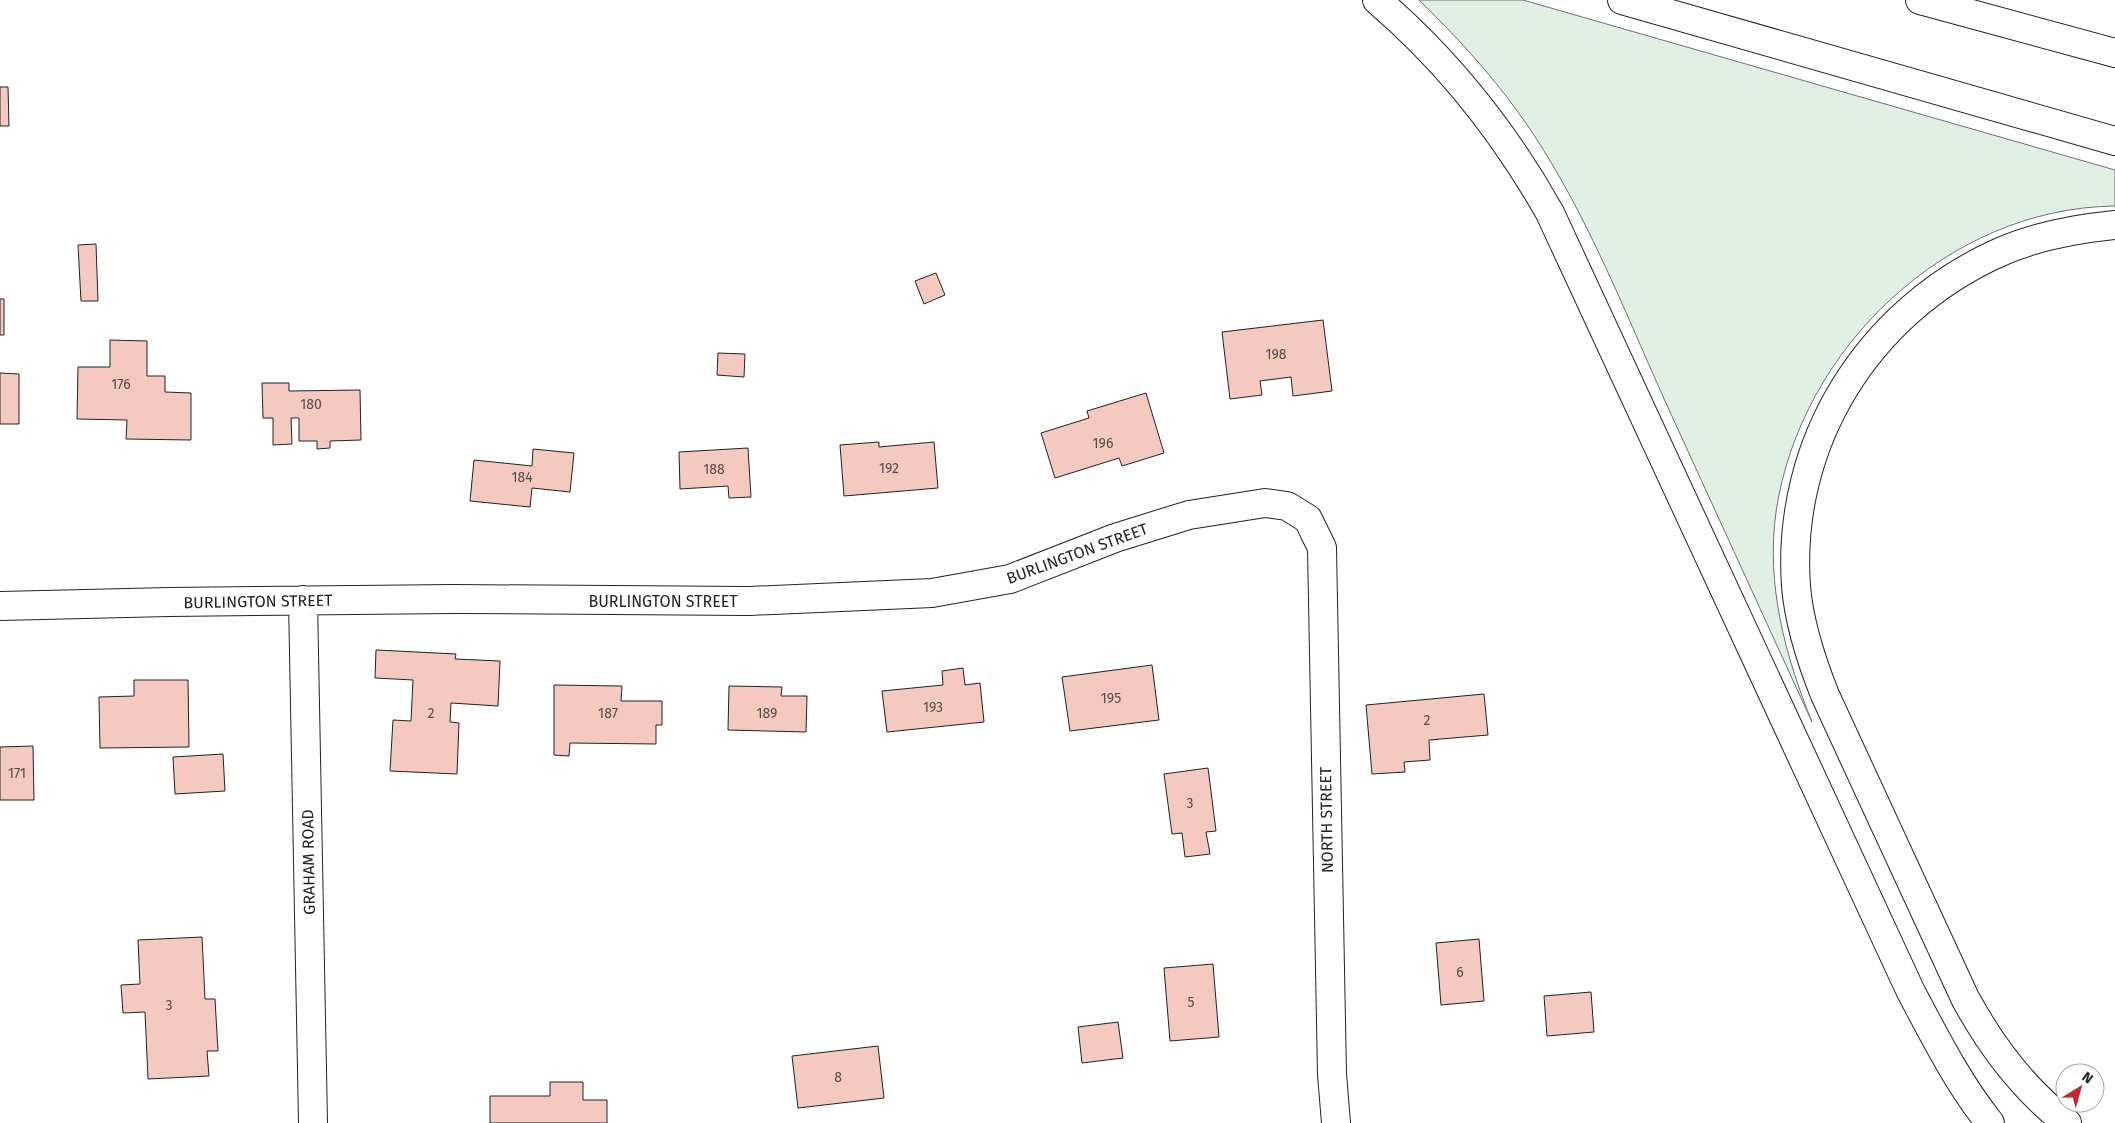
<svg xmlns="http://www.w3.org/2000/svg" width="2115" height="1123" font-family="'Fira Sans',sans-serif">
  <rect width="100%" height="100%" fill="#fff"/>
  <path fill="#e0efe3" stroke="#6f6f6f" d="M1419 0H1523L2115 170V206C1947 208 1800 349 1776 512 1766 585 1785 655 1812 722 1763 615 1714 508 1665 401 1621 303 1581 199 1518 112 1489 72 1455 35 1419 0Z"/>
  <path fill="#f3c9c0" stroke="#222" d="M0 87H8L9 126H0Z
    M96 244 98 301H81L78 245Z
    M936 273 945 295 924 304 915 281Z
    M0 299H4V335H0Z
    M1323 320 1332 391 1293 396 1291 377 1260 381 1262 395 1230 399 1222 332Z
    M110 340 147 341V376H165V392L191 393V440L126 439 127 420 77 419 78 367H110Z
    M718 353 745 354 744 377 717 375Z
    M0 373 19 374V424H0Z
    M262 383H289V391L360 390 361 440 330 441V448L317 449V441H299V418H291L292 444 273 445V418H263Z
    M1146 393 1164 453 1122 466 1119 458 1055 478 1041 433 1089 418 1087 411Z
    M879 442V447L934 442 938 488 844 496 840 445Z
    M748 448 751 497 729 498 728 486 680 489 679 452Z
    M533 449 574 453 570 492 532 488 530 507 470 501 474 460 532 466Z
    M376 650 456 654 455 659 500 661 498 706 451 703 450 722 459 723 457 774 390 771 393 720 411 721 413 680 375 678Z
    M1152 665 1159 720 1070 731 1062 677Z
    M963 668 965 685 980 683 984 722 887 732 882 691 943 685 942 671Z
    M134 680H188L189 747 100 748 99 697 134 696Z
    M554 685 622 686 621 701H662V725H656V744L570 743 569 756 554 755Z
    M729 686 782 687 781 696H807L806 732 728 730Z
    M1484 694 1488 735 1429 740 1430 760 1404 762 1405 772 1372 774 1366 705Z
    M33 746 34 800H0V747Z
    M223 754 225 791 175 794 173 757Z
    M1208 768 1216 831 1206 832 1210 854 1185 857 1182 833 1172 834 1164 774Z
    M202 937 205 999H215L218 1051H207L209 1076 148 1079 145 1012 123 1013 121 985 140 984 138 940Z
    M1479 939 1484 1001 1441 1005 1436 943Z
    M1213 964 1219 1037 1170 1041 1164 968Z
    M1591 992 1594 1032 1547 1036 1544 996Z
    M1118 1022 1123 1058 1082 1063 1078 1027Z
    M878 1046 884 1098 798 1108 792 1056Z
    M550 1082H583V1100H607V1123H490V1096H550Z"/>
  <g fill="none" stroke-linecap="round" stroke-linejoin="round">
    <defs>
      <path id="minor" d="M303 600 313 1123
        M0 606 169 602 455 599 749 601 932 593 1010 579 1115 538 1189 515 1265 503 1287 506 1308 519 1322 548 1332 1074 1336 1123"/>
      <path id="highway" d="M1377 0C1447 60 1505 133 1550 213L1911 992C1935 1037 1958 1083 1990 1123
        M1622 0 2115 141
        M1920 0 2115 53
        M2067 1123C2023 1089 1991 1046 1965 998L1825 695C1811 660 1799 624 1796 586 1786 442 1868 312 1998 253 2035 236 2075 229 2115 225"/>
    </defs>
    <use href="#minor" stroke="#222" stroke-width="30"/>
    <use href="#highway" stroke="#222" stroke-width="30"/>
    <use href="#minor" stroke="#fff" stroke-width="28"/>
    <use href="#highway" stroke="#fff" stroke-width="28"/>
  </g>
  <g text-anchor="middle" stroke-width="4" stroke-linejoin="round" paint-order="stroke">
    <g font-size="14" fill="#564c4a">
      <text x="1276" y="359">198</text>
      <text x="121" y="389">176</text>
      <text x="311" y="409">180</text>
      <text x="1103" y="448">196</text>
      <text x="889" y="473">192</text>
      <text x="714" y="474">188</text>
      <text x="522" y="482">184</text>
      <text x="1111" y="703">195</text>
      <text x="933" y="712">193</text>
      <text x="431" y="718">2</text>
      <text x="608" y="718">187</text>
      <text x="767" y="718">189</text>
      <text x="1427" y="725">2</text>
      <text x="17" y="778">171</text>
      <text x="1190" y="808">3</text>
      <text x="1460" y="977">6</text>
      <text x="1191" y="1007">5</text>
      <text x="169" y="1010">3</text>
      <text x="838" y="1082">8</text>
    </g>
    <g font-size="16" fill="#222" stroke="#fff">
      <text transform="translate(1077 553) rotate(-20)" y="6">BURLINGTON STREET</text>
      <text transform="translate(258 601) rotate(-1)" y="6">BURLINGTON STREET</text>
      <text x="663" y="607">BURLINGTON STREET</text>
      <text transform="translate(1326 820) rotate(-91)" y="6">NORTH STREET</text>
      <text transform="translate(308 862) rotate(-91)" y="6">GRAHAM ROAD</text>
    </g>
  </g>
  <g transform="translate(2080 1088) rotate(37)"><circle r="24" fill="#ffffff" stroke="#a7a7a7"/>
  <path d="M0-4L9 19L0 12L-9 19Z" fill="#c62828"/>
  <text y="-8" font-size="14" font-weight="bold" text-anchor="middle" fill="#222222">N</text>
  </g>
</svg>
